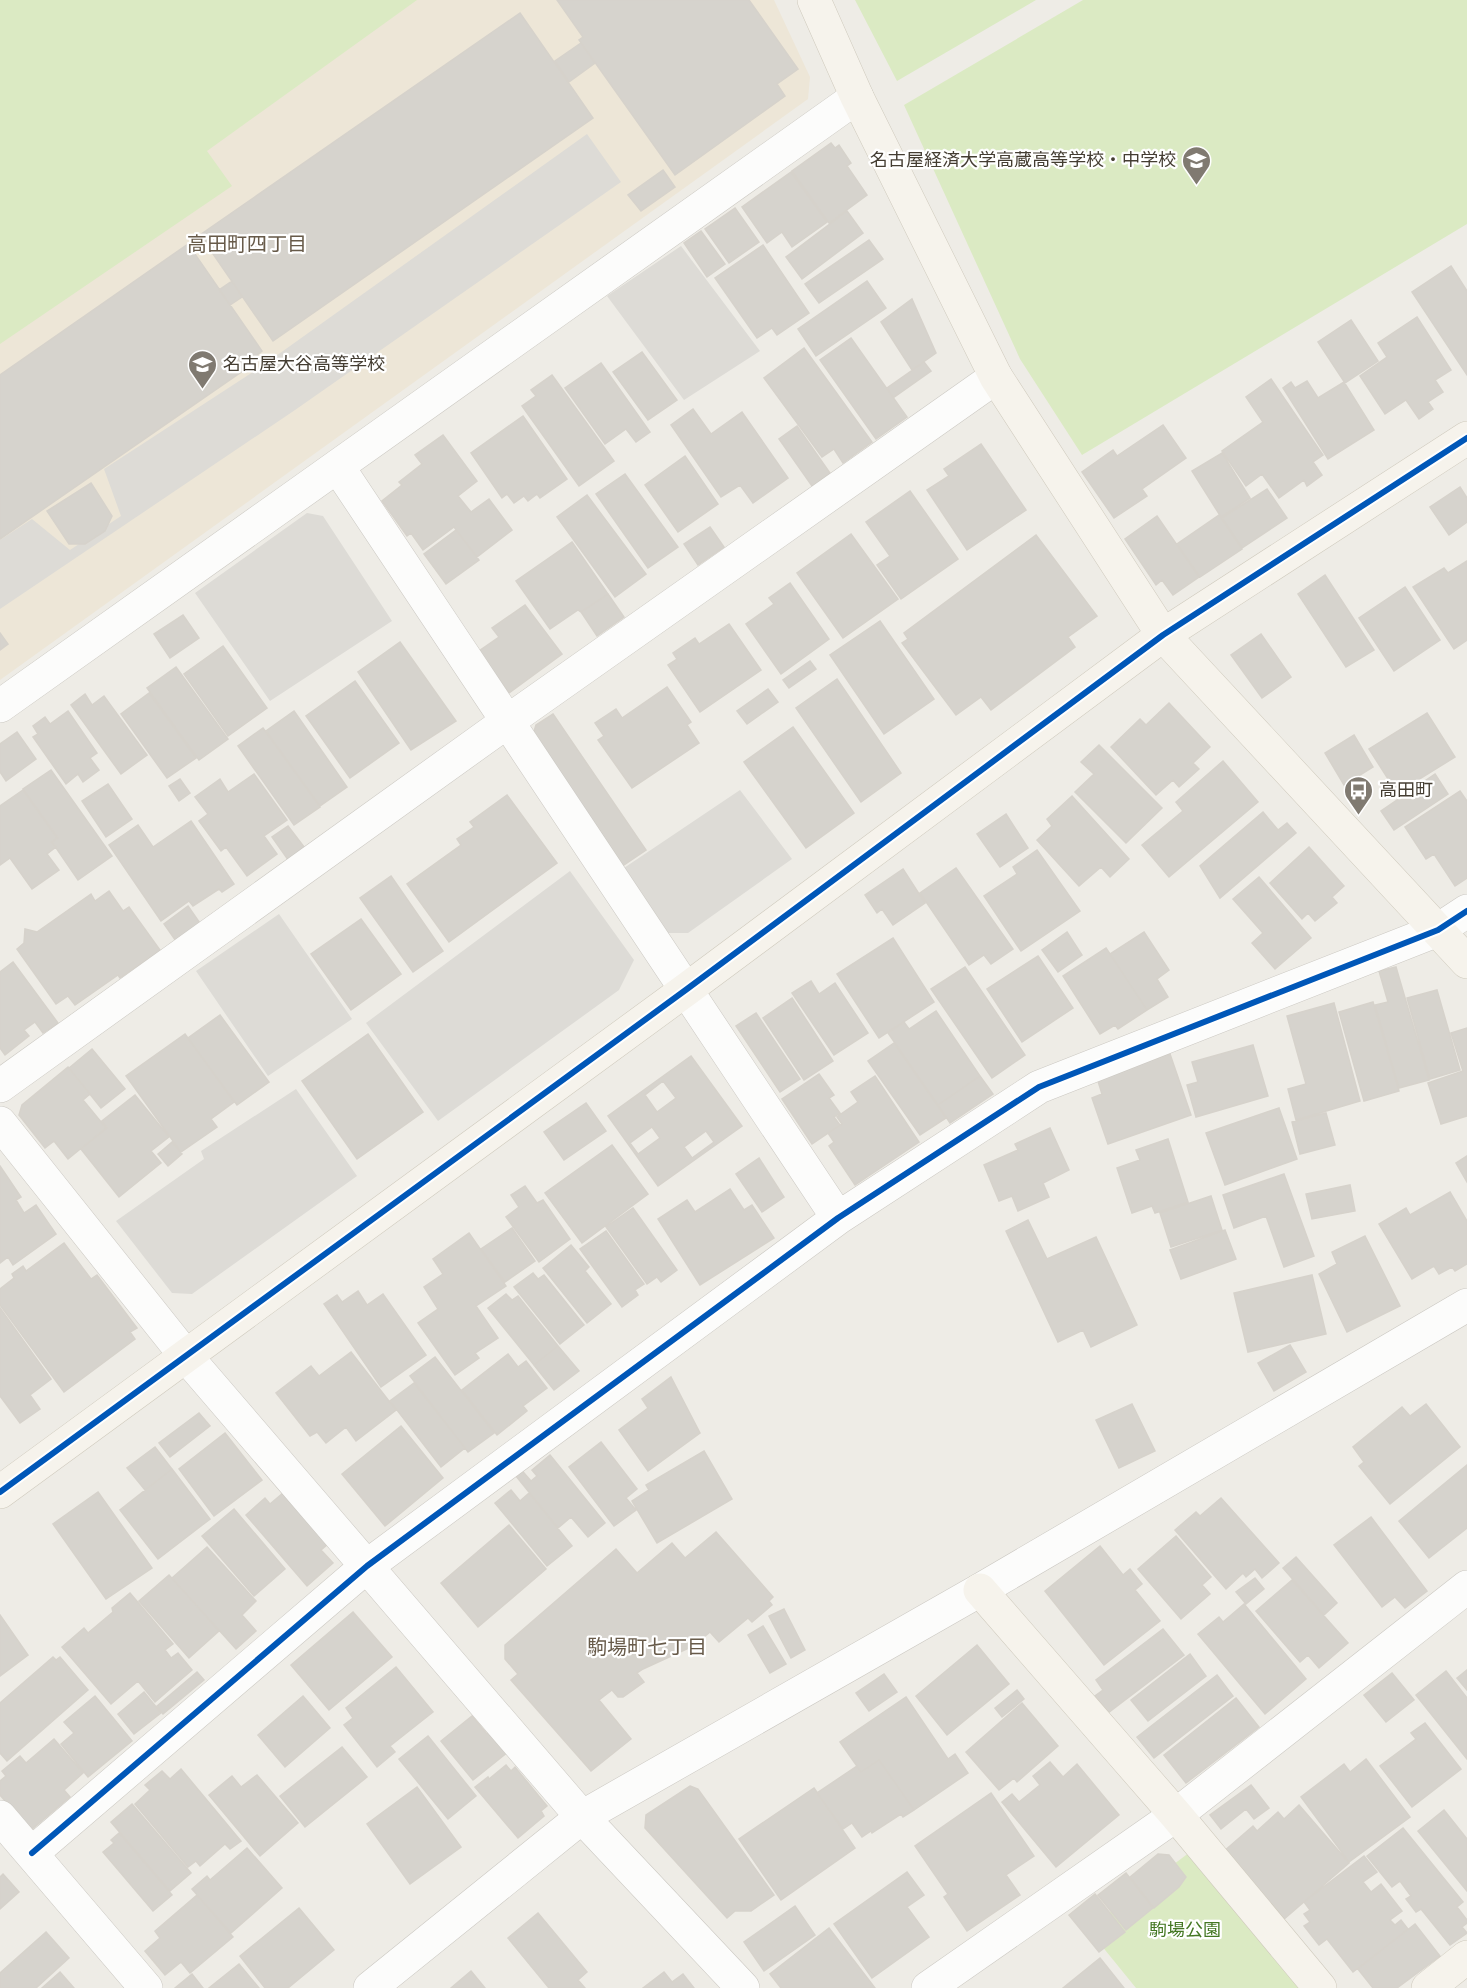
<svg xmlns="http://www.w3.org/2000/svg" width="1467" height="1988" font-family="Raleway,'Noto Sans JP',sans-serif">
  <rect width="100%" height="100%" fill="#eeece6"/>
  <path fill="#ede6d7" d="M0 0H774L810 77 808 99 0 680Z"/>
  <path fill="#dbeac3" d="M0 0H417L207 151 232 186 0 344Z
    M855 0H1036L897 81Z
    M1083 0H1467V224L1082 455 1020 359 904 105Z
    M1194 1849 1308 1988H1136L1088 1929Z"/>
  <path fill="#dddbd6" d="M587 134 621 182 295 410 0 609V540L32 519 70 550 121 516 104 469 262 366Z
    M681 246 760 351 684 400 607 296Z
    M307 513 323 516 392 621 270 701 195 593Z
    M740 790 792 859 688 933H664L621 870Z
    M570 871 634 960 619 990 438 1121 366 1023Z
    M279 914 352 1019 268 1076 196 971Z
    M296 1089 357 1176 192 1294 172 1293 116 1221 204 1159 201 1151Z"/>
  <path fill="#d6d3cd" stroke="#d6d2cb" stroke-width="1.5" fill-rule="evenodd" d="M557 0H749L798 69 777 84 785 96 675 175 579 40 583 37Z
    M520 13 593 118 273 341 200 235Z
    M581 43 595 63 569 82 555 61Z
    M831 143 835 148 839 145 851 163 847 166 867 195 829 223 792 171Z
    M663 170 675 187 641 211 628 195Z
    M791 172 827 222 792 247 782 232 767 243 742 207Z
    M735 208 759 242 729 263 705 229Z
    M847 211 863 233 802 279 786 257Z
    M701 231 725 264 707 277 684 243Z
    M869 240 883 259 819 303 805 284Z
    M188 244 262 351 257 355 260 359 0 539V375Z
    M763 245 809 313 777 335 772 328 757 338 715 278Z
    M1451 266 1467 291V375L1412 292Z
    M232 281 242 297 230 305 219 290Z
    M867 281 886 308 816 356 798 329Z
    M912 299 936 353 912 370 881 322Z
    M1417 317 1451 370 1435 380 1443 392 1428 402 1433 409 1419 419 1406 400 1385 414 1360 376 1387 357 1378 343Z
    M1351 320 1378 361 1345 383 1318 342Z
    M851 338 907 417 876 439 820 360Z
    M804 348 872 442 843 463 834 449 822 457 764 378Z
    M642 352 677 400 648 420 613 372Z
    M924 362 931 371 893 398 887 388Z
    M601 363 650 432 636 442 626 429 605 444 565 388Z
    M552 375 614 461 579 486 522 406 536 396 531 390Z
    M1271 379 1323 455 1313 462 1322 475 1307 486 1304 480 1279 498 1262 474 1246 486 1222 451 1263 422 1246 397Z
    M1307 381 1318 398 1344 382 1374 430 1328 459 1283 388 1291 382 1295 388Z
    M693 409 711 434 742 412 788 478 753 503 740 485 721 497 671 425Z
    M523 416 567 479 540 498 537 494 528 501 524 496 514 503 507 494 502 498 471 453Z
    M1163 425 1186 458 1142 489 1147 496 1114 518 1082 472 1113 450 1117 456Z
    M797 426 830 473 812 486 779 439Z
    M443 435 477 481 458 496 471 512 489 499 512 530 477 557 454 527 423 550 411 533 407 536 382 501 402 485 399 482 422 464 415 455Z
    M981 444 1026 510 967 550 927 490 949 476 944 469Z
    M1222 453 1250 498 1221 517 1192 471Z
    M685 456 718 504 678 532 645 485Z
    M625 474 678 547 648 568 596 494Z
    M91 483 112 516 105 531 85 544H69L47 511Z
    M1460 487 1467 498V522L1449 535 1430 507Z
    M1267 489 1287 518 1242 548 1222 518Z
    M910 491 958 559 901 599 877 565 890 556 866 522Z
    M587 495 646 574 615 597 557 517Z
    M1219 515 1242 549 1200 577 1177 544Z
    M1157 516 1199 577 1173 595 1162 580 1156 585 1125 539Z
    M710 527 724 547 698 565 684 544Z
    M456 530 479 560 446 584 424 554Z
    M851 534 898 599 843 638 797 573Z
    M1036 535 1097 616 1068 637 1075 647 991 710 981 697 956 715 902 643 908 639 904 633Z
    M572 542 608 594 581 612 578 610 550 629 516 581Z
    M1467 561V640L1454 649 1413 587 1444 568 1448 573Z
    M1325 575 1374 650 1346 667 1298 594Z
    M790 583 829 639 781 674 746 624 774 604 769 598Z
    M1405 587 1440 640 1394 671 1359 618Z
    M608 594 624 617 597 636 581 612Z
    M525 605 562 654 509 693 479 651 499 637 492 628Z
    M183 615 199 638 170 658 154 634Z
    M880 621 934 699 884 734 830 655Z
    M729 624 761 670 700 712 668 665 677 659 673 653 695 638 699 644Z
    M0 633 8 644 0 650Z
    M1261 634 1291 677 1262 698 1231 655Z
    M400 642 456 721 411 750 358 672Z
    M223 646 267 708 228 736 184 674Z
    M810 661 816 669 789 688 783 680Z
    M176 667 228 739 199 760 147 688Z
    M837 679 901 773 861 802 796 708Z
    M355 681 399 743 350 778 306 716Z
    M667 687 691 722 687 725 699 743 632 788 598 740 604 736 595 723 616 709 622 718Z
    M768 689 778 702 747 724 737 711Z
    M149 693 196 758 167 778 121 714Z
    M85 694 92 705 104 696 147 755 121 774 71 705Z
    M1169 703 1210 747 1193 763 1199 769 1179 787 1173 780 1156 795 1111 747 1140 719 1146 725Z
    M68 711 97 753 90 758 99 770 83 782 78 774 66 784 33 737 38 734 33 726 45 717 50 724Z
    M294 711 347 787 320 806 266 731Z
    M1427 713 1455 757 1397 793 1369 749Z
    M553 714 646 850 618 869 531 741 536 725Z
    M793 727 854 813 806 848 744 762Z
    M263 728 320 807 294 825 238 746Z
    M17 732 36 759 6 781 0 772V744Z
    M1354 735 1373 767 1344 785 1325 753Z
    M1099 745 1162 808 1126 843 1075 792 1094 774 1081 762Z
    M1223 761 1258 802 1169 877 1142 845 1183 811 1176 802Z
    M51 770 112 856 78 880 52 842 58 838 23 789Z
    M254 774 287 820 264 836 277 854 247 876 226 847 221 851 199 821 208 814 195 797 220 779 228 792Z
    M1435 774 1448 794 1394 830 1381 811Z
    M180 779 190 793 179 801 169 786Z
    M108 784 132 819 106 837 82 801Z
    M23 790 57 838 51 842 56 847 47 854 59 870 32 889 10 858 0 865V806Z
    M1460 791 1467 801V878L1455 886 1434 854 1426 859 1405 827Z
    M507 795 557 863 449 942 407 884 461 845 457 839 474 827 470 822Z
    M1072 796 1129 859 1110 877 1101 867 1079 886 1037 840 1052 826 1047 819Z
    M1263 812 1278 830 1287 823 1296 833 1220 898 1200 866Z
    M1006 814 1028 848 1000 867 977 834Z
    M191 821 234 884 222 892 219 889 193 906 189 901 161 921 109 845 138 825 153 847Z
    M288 826 308 852 291 864 272 837Z
    M1309 847 1344 886 1332 897 1337 903 1315 921 1308 913 1302 919 1270 883Z
    M1037 850 1080 911 1021 951 984 896 1017 874 1013 867Z
    M956 868 1013 949 991 964 984 955 969 965 920 893Z
    M903 869 925 903 893 925 882 909 877 913 865 895Z
    M391 876 443 951 413 972 360 898Z
    M1259 877 1311 938 1275 969 1252 943 1263 933 1233 899Z
    M109 891 123 911 129 907 160 950 120 978 118 975 75 1005 68 996 56 1004 17 949 24 943 25 929 37 932 91 894 95 901Z
    M188 906 202 926 178 944 164 924Z
    M361 919 401 974 351 1010 311 954Z
    M1067 932 1082 955 1058 972 1042 950Z
    M1144 932 1169 970 1157 979 1168 997 1147 1010 1110 954Z
    M893 938 934 1002 879 1038 837 974Z
    M1106 948 1147 1010 1118 1029 1115 1025 1100 1034 1063 976Z
    M1038 956 1073 1008 1022 1042 987 989Z
    M13 962 58 1023 43 1033 35 1022 24 1030 29 1036 5 1055 0 1048V972Z
    M965 967 1025 1055 992 1078 931 989Z
    M1396 967 1429 1080 1399 1088 1375 1005 1388 1002 1379 971Z
    M811 981 819 994 835 983 868 1033 834 1055 792 993Z
    M1437 990 1460 1070 1430 1079 1407 998Z
    M792 998 833 1061 804 1080 763 1018Z
    M1373 1002 1399 1091 1364 1101 1339 1012Z
    M1334 1003 1360 1101 1296 1120 1288 1089 1306 1084 1287 1016Z
    M936 1011 980 1076 938 1105 888 1033 904 1022 909 1029Z
    M756 1013 800 1079 780 1092 736 1026Z
    M220 1015 269 1082 237 1105 188 1038Z
    M1467 1028V1116L1441 1124 1428 1083 1463 1071 1451 1033Z
    M185 1034 234 1102 211 1119 217 1127 181 1152 126 1076Z
    M368 1034 423 1112 357 1159 302 1081Z
    M894 1043 946 1118 920 1135 868 1061Z
    M1253 1045 1268 1096 1196 1117 1187 1085 1198 1082 1192 1062Z
    M92 1049 125 1089 101 1108 69 1068Z
    M1170 1054 1191 1115 1108 1144 1092 1098 1102 1094 1097 1078Z
    M691 1056 742 1126 658 1186 608 1116ZM663 1081 676 1098 657 1112 645 1095ZM652 1127 660 1138 638 1154 630 1143ZM706 1131 714 1142 692 1158 684 1147Z
    M68 1067 90 1094 83 1100 106 1128 68 1159 54 1141 45 1148 19 1115 22 1105Z
    M819 1074 834 1095 829 1098 840 1113 834 1117 840 1125 812 1144 782 1099Z
    M875 1076 919 1142 855 1185 829 1146 834 1142 828 1133 842 1124 837 1117 858 1102 851 1092Z
    M980 1076 993 1094 950 1123 938 1105Z
    M135 1095 169 1137 151 1151 161 1163 119 1197 81 1149 107 1128 102 1121Z
    M586 1103 606 1131 564 1160 544 1132Z
    M1279 1108 1297 1159 1225 1185 1206 1133Z
    M1326 1113 1335 1145 1300 1154 1292 1122Z
    M1050 1128 1069 1170 1043 1183 1049 1197 1018 1211 1012 1196 999 1201 984 1165 1018 1150 1015 1144Z
    M1168 1139 1188 1202 1155 1213 1152 1206 1132 1213 1117 1168 1140 1160 1136 1150Z
    M172 1142 182 1154 168 1166 158 1154Z
    M612 1145 648 1194 582 1243 545 1193Z
    M1467 1156V1182L1456 1163Z
    M759 1158 784 1197 762 1212 736 1174Z
    M0 1166 21 1197 16 1200 24 1213 36 1205 56 1234 13 1265 8 1257 0 1263Z
    M1284 1174 1314 1256 1284 1267 1266 1216 1234 1228 1223 1195Z
    M1350 1185 1355 1211 1312 1219 1306 1194Z
    M525 1186 537 1203 543 1200 570 1239 539 1262 506 1217 519 1207 511 1195Z
    M730 1189 744 1210 752 1205 774 1238 700 1285 658 1219 687 1200 695 1212Z
    M1450 1192 1467 1221V1264L1455 1271 1452 1267 1439 1274 1434 1266 1412 1279 1379 1224 1406 1208 1410 1215Z
    M1211 1196 1222 1230 1171 1247 1160 1213Z
    M633 1208 677 1270 661 1282 657 1277 647 1284 606 1227Z
    M1028 1220 1047 1259 1096 1237 1137 1325 1091 1347 1083 1330 1058 1342 1006 1231Z
    M512 1228 535 1261 505 1282 481 1249Z
    M1225 1230 1236 1259 1181 1279 1170 1250Z
    M606 1231 644 1284 635 1290 638 1295 622 1307 580 1249Z
    M469 1233 506 1286 476 1306 498 1338 475 1353 479 1358 455 1375 418 1323 438 1309 424 1287 443 1274 433 1259Z
    M1365 1236 1400 1306 1347 1332 1319 1274 1337 1264 1332 1252Z
    M64 1243 91 1279 97 1275 137 1328 130 1332 135 1339 64 1392 0 1305V1289L14 1278 12 1274 23 1266 26 1271Z
    M571 1245 589 1267 585 1271 611 1304 587 1323 543 1268Z
    M533 1273 538 1279 544 1275 584 1325 560 1344 514 1287Z
    M1312 1275 1326 1334 1248 1352 1234 1293Z
    M358 1291 367 1305 383 1294 426 1355 381 1387 324 1304 337 1295 342 1302Z
    M506 1294 512 1300 518 1296 558 1346 534 1365 488 1308Z
    M0 1308 51 1379 30 1395 40 1409 20 1423 0 1396Z
    M1290 1345 1306 1372 1274 1391 1258 1363Z
    M558 1346 579 1371 554 1390 534 1365Z
    M351 1352 396 1410 356 1441 346 1427 326 1443 317 1432 310 1436 276 1393 311 1366 319 1376Z
    M508 1354 518 1367 526 1361 547 1388 523 1406 527 1411 497 1435 462 1390Z
    M435 1357 494 1433 468 1452 410 1376Z
    M671 1377 700 1433 648 1471 619 1430 648 1408 642 1399Z
    M414 1383 465 1448 441 1467 390 1401Z
    M1132 1404 1155 1451 1119 1468 1096 1420Z
    M1426 1404 1460 1447 1390 1504 1359 1466 1364 1462 1353 1447 1402 1407 1410 1416Z
    M199 1413 210 1426 170 1457 159 1443Z
    M401 1426 443 1478 385 1526 342 1474Z
    M225 1433 262 1480 214 1516 179 1469Z
    M601 1442 637 1489 626 1498 636 1510 614 1526 569 1467Z
    M155 1447 172 1469 145 1490 127 1468Z
    M704 1451 732 1499 657 1543 632 1501 649 1490 646 1485Z
    M550 1455 605 1523 588 1537 571 1517 558 1528 512 1471 518 1466 531 1481 537 1476 532 1470Z
    M1467 1465V1528L1429 1558 1399 1521Z
    M172 1469 210 1519 158 1559 120 1510Z
    M511 1490 520 1501 529 1493 572 1546 547 1566 495 1503Z
    M98 1492 152 1568 106 1599 53 1524Z
    M283 1493 328 1544 321 1550 333 1563 307 1586 246 1515 265 1498 270 1504Z
    M1221 1498 1279 1563 1262 1578 1255 1569 1246 1577 1243 1573 1226 1589 1175 1530 1196 1512 1200 1516Z
    M234 1509 285 1569 254 1596 202 1536Z
    M1371 1517 1427 1591 1405 1608 1395 1597 1382 1607 1334 1545Z
    M509 1525 546 1569 478 1627 441 1583Z
    M716 1532 773 1597 769 1601 772 1605 752 1622 748 1618 719 1642 710 1632 693 1646 643 1669 637 1673 644 1682 623 1697H618L612 1690 599 1700 631 1739 591 1771 511 1680 518 1674 505 1659V1645L616 1549 637 1573 672 1543 685 1558Z
    M1176 1536 1211 1577 1202 1585 1210 1594 1181 1619 1138 1569Z
    M1100 1546 1123 1575 1130 1569 1142 1584 1135 1590 1160 1621 1104 1665 1045 1591Z
    M207 1547 256 1601 242 1615 256 1631 236 1649 172 1578Z
    M1296 1557 1337 1603 1324 1615 1283 1568Z
    M169 1575 219 1631 189 1658 139 1601Z
    M1255 1578 1264 1589 1246 1604 1236 1592Z
    M1292 1580 1348 1643 1319 1668 1308 1655 1300 1662 1256 1611Z
    M130 1593 173 1644 165 1650 171 1658 178 1653 192 1670 155 1702 138 1681 111 1704 62 1647 84 1628 88 1633 113 1612 112 1608Z
    M1244 1604 1306 1679 1265 1714 1198 1634 1219 1617 1223 1622Z
    M784 1609 805 1650 791 1658 769 1616Z
    M353 1612 392 1657 329 1710 291 1665Z
    M0 1615 28 1655 0 1676Z
    M763 1626 786 1664 770 1673 748 1635Z
    M1163 1629 1184 1655 1108 1713 1095 1696 1103 1690 1096 1680Z
    M977 1645 1009 1684 947 1735 916 1696Z
    M1190 1654 1206 1676 1148 1721 1131 1700Z
    M53 1657 56 1660 60 1657 88 1690 7 1761 0 1753V1703Z
    M396 1667 433 1712 390 1746 395 1752 377 1767 344 1725 353 1718 346 1708Z
    M1467 1670V1690L1457 1678Z
    M1446 1671 1467 1698V1759L1416 1695Z
    M197 1672 204 1680 163 1714 157 1706Z
    M1392 1673 1414 1700 1386 1722 1364 1695Z
    M884 1674 897 1692 869 1711 856 1693Z
    M1217 1675 1233 1696 1154 1758 1137 1737Z
    M1017 1690 1024 1699 1002 1717 995 1708Z
    M144 1692 161 1713 134 1734 118 1714Z
    M95 1696 132 1741 88 1777 61 1744 74 1733 64 1722Z
    M303 1696 330 1728 285 1767 258 1735Z
    M906 1697 948 1759 955 1754 968 1773 914 1810 879 1760 861 1772 840 1742Z
    M1236 1698 1259 1727 1186 1783 1164 1755Z
    M1022 1703 1058 1746 1017 1782 1014 1778 999 1790 966 1752Z
    M472 1716 487 1734 491 1732 508 1752 473 1780 441 1741Z
    M1425 1723 1461 1769 1412 1807 1380 1766 1416 1739 1411 1733Z
    M428 1736 476 1796 448 1819 399 1759Z
    M54 1739 83 1773 64 1790 70 1797 31 1830 0 1795V1781L6 1776 2 1771 20 1756 26 1763Z
    M342 1747 367 1777 305 1827 280 1796Z
    M1366 1759 1410 1817 1349 1862 1301 1797 1344 1764 1350 1772Z
    M879 1760 914 1810 903 1817 901 1814 872 1833 871 1831 862 1837 852 1823 843 1829 817 1793 857 1766 861 1772Z
    M1050 1762 1063 1777 1077 1764 1119 1815 1056 1867 1002 1802 1012 1794 1019 1802 1040 1785 1033 1776Z
    M506 1765 511 1771 515 1767 547 1806 541 1811 544 1816 518 1838 475 1787 488 1777 489 1779Z
    M181 1769 241 1841 230 1849 225 1844 200 1866 196 1861 188 1867 135 1804 150 1790 145 1785 162 1771 170 1779Z
    M257 1775 298 1823 260 1856 209 1795 232 1776 241 1787Z
    M1251 1785 1269 1808 1254 1819 1246 1809 1221 1829 1210 1815Z
    M690 1786 698 1789 774 1895 751 1911H735L727 1918 645 1828 646 1815Z
    M417 1787 461 1847 410 1884 367 1824Z
    M814 1788 855 1848 781 1900 739 1839Z
    M991 1793 1034 1856 1006 1875 1020 1895 967 1931 944 1897 948 1894 915 1846Z
    M132 1804 191 1873 170 1891 111 1822Z
    M1299 1805 1349 1863 1283 1920 1223 1852 1253 1826 1257 1831 1278 1812 1284 1819Z
    M1444 1810 1467 1839V1891L1418 1831Z
    M1403 1828 1463 1902 1457 1907 1467 1920V1923L1462 1927 1467 1933 1450 1945 1421 1909 1416 1912 1406 1899 1411 1896 1400 1881 1392 1887 1367 1856Z
    M119 1833 172 1895 153 1911 103 1852 114 1843 111 1840Z
    M247 1848 282 1888 231 1933 192 1889 207 1876 210 1880Z
    M1158 1854 1169 1855 1186 1877 1179 1887 1154 1908 1130 1877Z
    M1364 1856 1377 1872 1363 1882 1371 1892 1381 1884 1402 1911 1390 1920 1395 1925 1401 1920 1408 1929 1353 1972 1327 1939 1319 1945 1304 1926 1310 1922 1304 1914 1310 1910 1304 1902Z
    M907 1872 924 1895 907 1907 929 1937 872 1978 834 1924Z
    M1126 1873 1153 1908 1126 1930 1098 1895Z
    M3 1874 19 1892 0 1909V1877Z
    M1095 1894 1125 1932 1099 1952 1069 1915Z
    M197 1895 233 1937 190 1973 181 1962 165 1975 145 1951 160 1938 155 1931Z
    M795 1906 815 1935 764 1971 744 1942Z
    M299 1908 334 1950 288 1988H265L240 1956Z
    M538 1913 587 1972 578 1980 585 1988H549L508 1938Z
    M1415 1924 1440 1956 1397 1988H1373L1358 1969Z
    M829 1928 875 1988H781L770 1974Z
    M46 1932 69 1958 36 1988H0V1973Z
    M1100 1958 1124 1988H1063Z
    M239 1964 259 1988H209Z
    M471 1971 485 1988H451Z
    M60 1972 74 1988H42Z
    M664 1972 672 1982 683 1974 694 1988H643Z
    M192 1974 203 1988H175Z"/>
  <g fill="none" stroke-linecap="round" stroke-linejoin="round">
    <defs>
      <path id="street" d="M338 467 838 1218
        M0 706 857 97
        M0 1086 508 721 996 377
        M0 1123 185 1355 582 1817 743 1988
        M0 1817 146 1988
        M32 1853 367 1566 838 1218 1039 1087 1438 930 1467 911
        M370 1988 582 1817 980 1590 1467 1305
        M928 1988 1176 1815 1467 1587"/>
      <path id="secondary" d="M814 0 857 97 996 377 1163 635 1467 962
        M0 1492 687 989 1163 635 1467 438
        M980 1590 1176 1815 1320 1988
        M1428 1988 1467 1957"/>
    </defs>
    <use href="#street" stroke="#cbc8c2" stroke-width="34"/>
    <use href="#secondary" stroke="#cfcabd" stroke-width="34"/>
    <use href="#street" stroke="#fcfcfb" stroke-width="33"/>
    <use href="#secondary" stroke="#f6f3ec" stroke-width="33"/>
    <defs>
      <path id="cycleway" d="M0 1492 687 989 1163 635 1467 438
        M32 1853 367 1566 838 1218 1039 1087 1438 930 1467 911"/>
    </defs>
    <use href="#cycleway" stroke="#fff" stroke-width="10"/>
    <use href="#cycleway" stroke="#0057b8" stroke-width="6"/>
  </g>
  <defs>
    <symbol id="school-pin" viewBox="-11 -11 22 30"><path d="M0 17L-7.5 6A9.5 9.5 0 1 1 7.5 6Z" fill="#807a71" stroke="#fff"/><path d="M0-5L7-2L0 1L-7-2ZM-4 1L0 2.5L4 1V4Q0 6-4 4Z" fill="#fff"/></symbol>
    <symbol id="bus-pin" viewBox="-11 -11 22 30"><path d="M0 17L-7.5 6A9.5 9.5 0 1 1 7.5 6Z" fill="#807a71" stroke="#fff"/><path d="M-5-6H5V4H4V6H2V4H-2V6H-4V4H-5ZM-3.5-4V0h7V-4ZM-3.5 1.2v1.5H-2V1.2ZM2 1.2v1.5H3.5V1.2Z" fill="#fff"/></symbol>
  </defs>
  <g fill-rule="evenodd">
    <use href="#school-pin" x="1180" y="144" width="33" height="45"/>
    <use href="#school-pin" x="186" y="348" width="33" height="45"/>
    <use href="#bus-pin" x="1342" y="774" width="33" height="45"/>
  </g>
  <g text-anchor="middle" stroke-width="4.5" stroke-linejoin="round" paint-order="stroke">
    <g font-size="18" fill="#443d32" stroke="#fff" text-anchor="start">
      <text x="1176" y="166" text-anchor="end">名古屋経済大学高蔵高等学校・中学校</text>
      <text x="223" y="370">名古屋大谷高等学校</text>
      <text x="1379" y="796">高田町</text>
    </g>
    <g font-size="18" fill="#447723" stroke="#fff">
      <text x="1185" y="1936">駒場公園</text>
    </g>
    <g font-size="20" fill="#675a49" stroke="#fff">
      <text x="247" y="251">高田町四丁目</text>
      <text x="647" y="1654">駒場町七丁目</text>
    </g>
  </g>
</svg>
